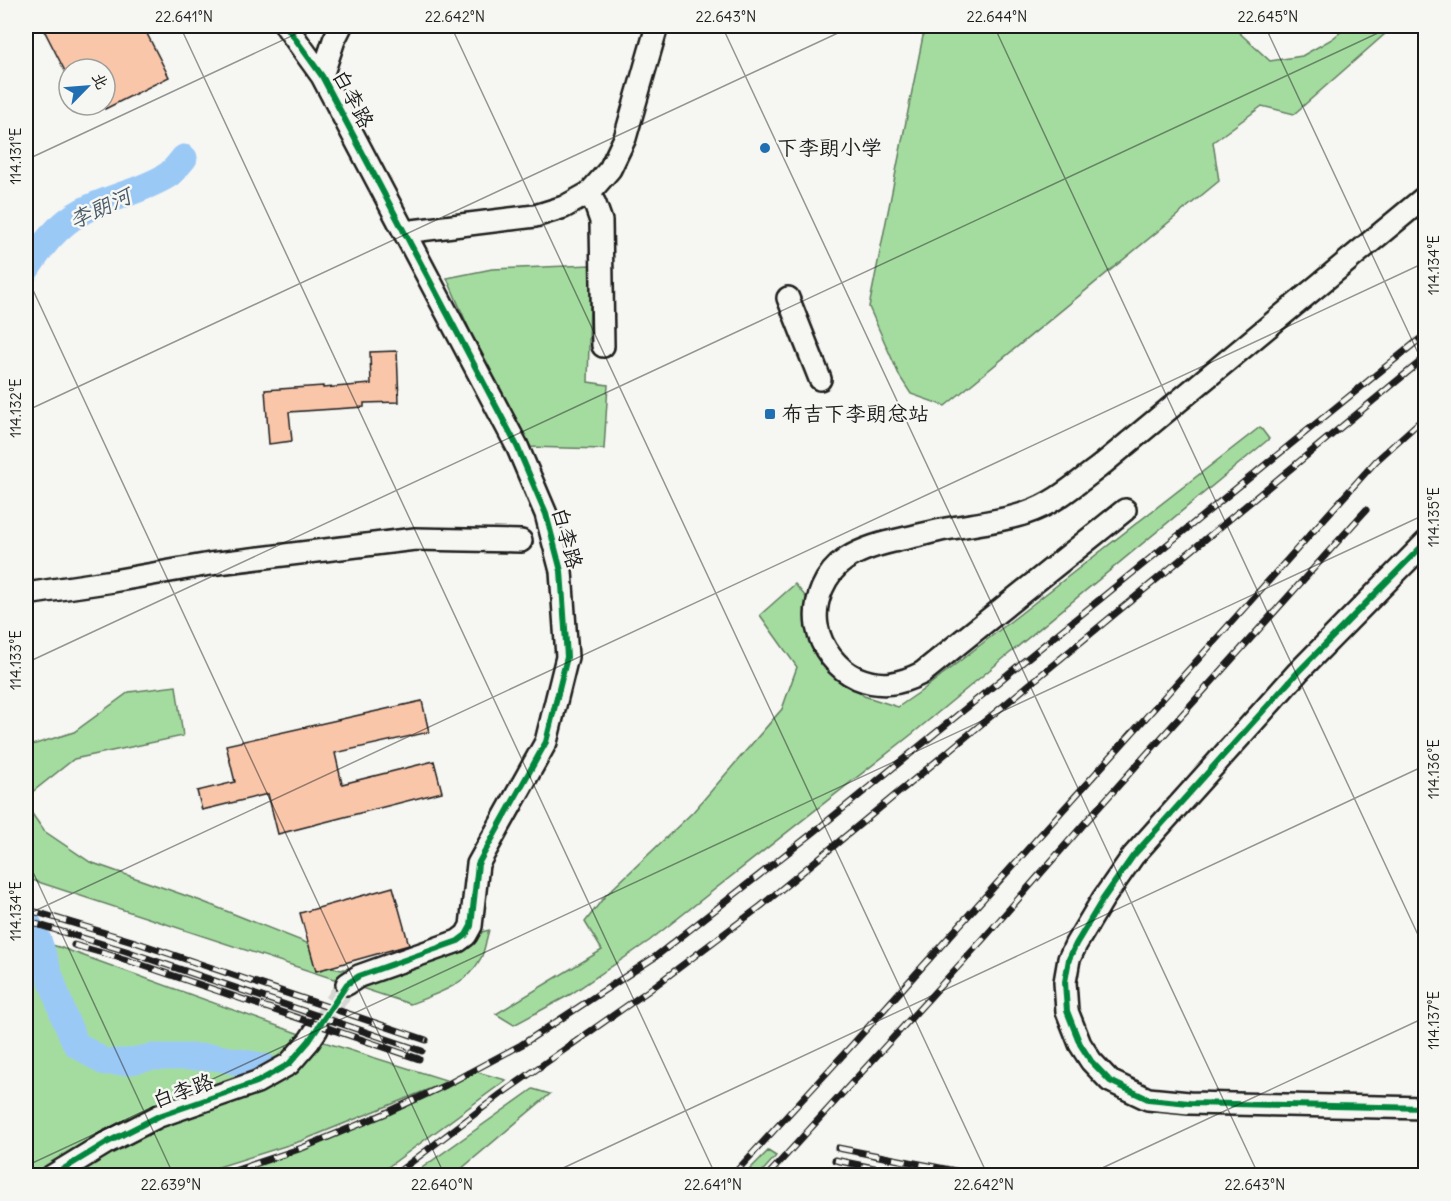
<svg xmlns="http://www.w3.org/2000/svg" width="1451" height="1201" font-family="Delius,'LXGW WenKai TC',sans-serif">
  <rect width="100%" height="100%" fill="#f6f6f2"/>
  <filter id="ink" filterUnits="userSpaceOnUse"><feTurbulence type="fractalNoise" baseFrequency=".0167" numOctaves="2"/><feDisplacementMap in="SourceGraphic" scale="12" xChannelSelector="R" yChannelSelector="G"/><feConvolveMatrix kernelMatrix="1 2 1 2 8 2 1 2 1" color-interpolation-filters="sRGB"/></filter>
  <g filter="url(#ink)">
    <path fill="#a4dca0" stroke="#607c5e" stroke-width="1.5" d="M925 26H1232L1270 61 1302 56 1332 39 1348 26H1394L1294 114 1262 106 1213 142 1219 181 945 406 911 394 900 377 869 307Z
      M591 265 588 382 608 385 604 449 527 447 489 375 447 278 492 269Z
      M1260 427 1269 439 912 734 649 941 571 994 514 1025 496 1014 602 950 585 922 605 896 693 812 782 709 797 667 760 615 795 584 811 603 826 661 864 696 898 707 920 692Z
      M176 686 183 736 74 759 26 797V742L29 746 74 732 129 692Z
      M26 805 44 831 90 862 201 901 317 947 322 964 341 970 489 930C486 939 485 950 481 958 467 985 437 994 410 1004L26 878Z
      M26 937 62 948 308 1037 449 1081 301 1141 193 1175H26Z
      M477 1072 506 1080 377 1175H219L310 1145 398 1110Z
      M533 1089 550 1094 454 1175H412Z
      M768 1151 776 1156 759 1175H744Z"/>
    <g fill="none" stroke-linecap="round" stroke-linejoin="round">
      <path stroke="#9bc9f6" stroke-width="27" d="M26 270C42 246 57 225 83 211 110 197 143 191 168 175 174 171 179 164 184 158
        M26 921 38 940 64 1017 76 1044 104 1062H126L152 1057H214L265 1067"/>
    </g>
    <path fill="#f9c6aa" stroke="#1c1c1c" stroke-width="1.5" d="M42 26H143L169 77 105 109V69H69V79Z
      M397 351 399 402 364 403V407L289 412 292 441 269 444 265 390 323 386V388L371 384 370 352Z
      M422 701 429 732 335 753 342 784 434 761 442 792 278 834 268 794 202 810 197 791 235 782 226 745Z
      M393 887 409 945 316 971 300 913Z"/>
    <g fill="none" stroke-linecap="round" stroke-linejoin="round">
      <path stroke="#d5d5d2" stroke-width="21" stroke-dasharray="21 10" stroke-linecap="butt" d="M317 1029 347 984"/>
      <defs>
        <path id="minor" d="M286 26 322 76 517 446 546 514 561 571 567 657 546 742 478 864 471 926 466 935 458 941 359 976 347 984
          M322 76 334 40 341 26
          M589 193 595 204 601 221 603 346
          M404 232 535 216 564 207 589 193 610 169 625 138 657 26
          M788 298 820 379
          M1125 510 922 673C900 684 881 688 857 678 837 669 821 648 817 626 813 601 825 573 846 559 863 548 883 543 902 539 917 536 931 532 946 529 973 524 1000 522 1026 513 1054 504 1076 484 1099 467L1426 196
          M1426 542 1298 672 1133 856 1103 899 1076 944 1069 959 1065 982 1067 1011 1080 1044 1091 1061 1110 1081 1148 1099 1189 1103 1426 1108
          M26 594 113 581 210 564 415 539 521 541
          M52 1176 106 1143 159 1116 257 1082 289 1064 309 1041 317 1029"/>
      </defs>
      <use href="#minor" stroke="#1c1c1c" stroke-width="26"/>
      <use href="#minor" stroke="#f6f6f2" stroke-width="21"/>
      <defs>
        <path id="rail" d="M26 909 132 941 426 1040
          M26 921 126 951 422 1051
          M74 945 124 959 419 1059
          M838 1148 981 1176
          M835 1160 913 1176
          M219 1176 302 1148 384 1114 446 1085 521 1045 655 957 814 832 1426 334
          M393 1176 501 1094 648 991 761 906 1426 357
          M732 1176 853 1044 1376 461 1426 416
          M767 1176 985 937 1083 825 1366 510"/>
      </defs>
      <use href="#rail" stroke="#1c1c1c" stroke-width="7"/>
      <use href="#rail" stroke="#f6f6f2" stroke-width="4.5" stroke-dasharray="14" stroke-linecap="butt"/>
      <defs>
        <path id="cycleway" d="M1426 542 1298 672 1133 856 1103 899 1076 944 1069 959 1065 982 1067 1011 1080 1044 1091 1061 1110 1081 1148 1099 1189 1103 1426 1108
          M52 1176 106 1143 159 1116 257 1082 289 1064 309 1041 347 984 359 976 458 941 466 935 471 926 478 864 546 742 567 657 561 571 546 514 517 446 322 76 286 26"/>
      </defs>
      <use href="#cycleway" stroke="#f6f6f2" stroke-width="10"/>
      <use href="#cycleway" stroke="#00873e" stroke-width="6"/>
    </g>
  </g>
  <path fill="none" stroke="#1c1c1c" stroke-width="1.5" stroke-opacity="0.45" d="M180 26 716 1176M451 26 988 1176M722 26 1259 1176M994 26 1426 952M1265 26 1426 370M26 160 313 26M26 275 445 1176M26 411 853 26M26 663 1393 26M26 857 174 1176M26 915 1426 262M26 1166 1426 514M546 1176 1426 765M1085 1176 1426 1017"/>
  <g fill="#1f6fb2" stroke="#f6f6f2" stroke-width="2">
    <circle cx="765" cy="148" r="6"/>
    <rect x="764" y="408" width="12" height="12" rx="3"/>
  </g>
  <g text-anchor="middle" stroke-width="5" stroke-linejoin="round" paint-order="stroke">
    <g font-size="21" fill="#1c1c1c" stroke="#f6f6f2">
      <text transform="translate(353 99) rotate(62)" y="7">白李路</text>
      <text transform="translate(567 538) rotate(75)" y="7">白李路</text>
      <text transform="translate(183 1091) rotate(-20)" y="7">白李路</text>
    </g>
    <g font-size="21" fill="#1c1c1c" stroke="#f6f6f2" text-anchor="start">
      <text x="777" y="155">下李朗小学</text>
      <text x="782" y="421">布吉下李朗总站</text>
    </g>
    <g font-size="22" font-style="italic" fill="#485968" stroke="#f6f6f2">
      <text transform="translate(100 208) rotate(-25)" y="8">李朗河</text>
    </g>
  </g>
  <rect width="1451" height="1201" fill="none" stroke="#f6f6f2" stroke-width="66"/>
  <g transform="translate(87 87) rotate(65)"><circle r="28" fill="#f6f6f2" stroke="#9f9f9c" stroke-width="1.5"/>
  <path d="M0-4.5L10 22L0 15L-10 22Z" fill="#1f6fb2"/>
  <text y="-9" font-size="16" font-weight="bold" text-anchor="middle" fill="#1c1c1c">北</text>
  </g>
  <rect x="33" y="33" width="1385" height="1135" fill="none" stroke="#1c1c1c" stroke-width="2"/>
  <g font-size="15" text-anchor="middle" fill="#1c1c1c">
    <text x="184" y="22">22.641°N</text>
    <text x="455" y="22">22.642°N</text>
    <text x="726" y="22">22.643°N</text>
    <text x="997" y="22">22.644°N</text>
    <text x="1268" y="22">22.645°N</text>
    <text transform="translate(16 156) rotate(-90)" y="5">114.131°E</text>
    <text transform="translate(1434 265) rotate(-90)" y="5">114.134°E</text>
    <text transform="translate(16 408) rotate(-90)" y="5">114.132°E</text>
    <text transform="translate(1434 517) rotate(-90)" y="5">114.135°E</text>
    <text transform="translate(16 660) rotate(-90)" y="5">114.133°E</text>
    <text transform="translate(1434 769) rotate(-90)" y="5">114.136°E</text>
    <text transform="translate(16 911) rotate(-90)" y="5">114.134°E</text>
    <text transform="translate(1434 1020) rotate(-90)" y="5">114.137°E</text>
    <text x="171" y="1190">22.639°N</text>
    <text x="442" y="1190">22.640°N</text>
    <text x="713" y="1190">22.641°N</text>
    <text x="984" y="1190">22.642°N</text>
    <text x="1255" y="1190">22.643°N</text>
  </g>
</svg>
